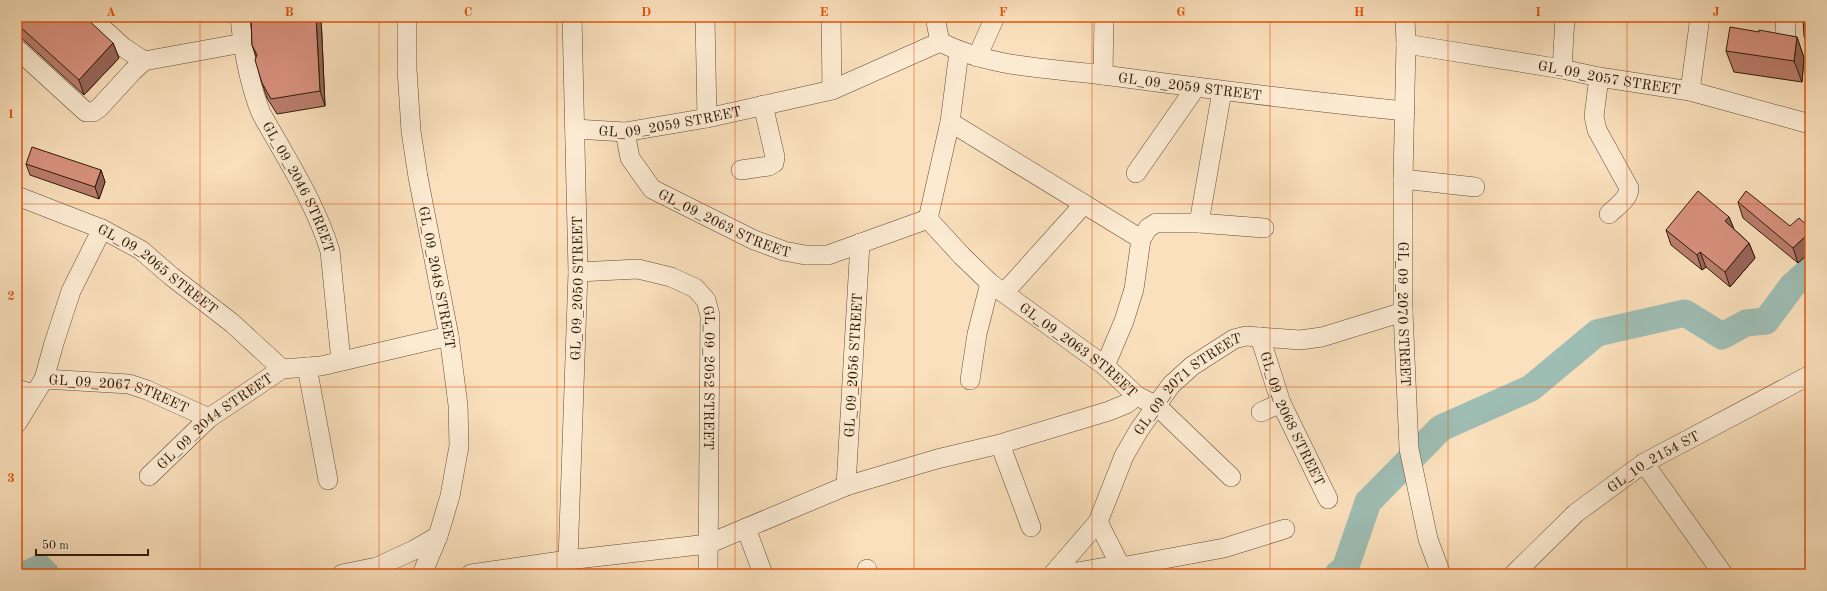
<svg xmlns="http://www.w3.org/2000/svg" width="1827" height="591" font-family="'Old Standard TT',serif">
  <rect width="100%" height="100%" fill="#fae0bc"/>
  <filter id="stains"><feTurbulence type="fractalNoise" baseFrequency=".005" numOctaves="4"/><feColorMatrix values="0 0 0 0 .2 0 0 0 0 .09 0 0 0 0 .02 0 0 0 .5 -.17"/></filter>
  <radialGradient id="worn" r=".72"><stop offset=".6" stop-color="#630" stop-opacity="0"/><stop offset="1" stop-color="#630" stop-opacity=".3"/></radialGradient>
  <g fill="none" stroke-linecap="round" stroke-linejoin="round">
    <path stroke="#9ebdb3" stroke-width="27" d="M27 574 40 568 46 574
      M1338 574 1345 569 1368 502 1441 428 1531 388 1597 333 1685 313 1722 336 1746 323 1766 321 1792 286 1810 270"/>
    <defs>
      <g id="minor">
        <path d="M90 17 123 47 144 61 243 43"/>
        <path id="s1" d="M240 17C243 49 249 83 261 113 286 158 315 202 330 251L341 361"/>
        <path id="s2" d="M407 17V69L411 131 418 177 449 336 458 405 459 446 450 496 438 536 422 574"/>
        <path d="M705 17 707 118"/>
        <path d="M831 17 832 90"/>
        <path d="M935 17 940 42"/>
        <path id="s3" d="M1405 17 1406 44 1403 179V312L1409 449 1428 539 1441 574"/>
        <path d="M1785 17 1786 39"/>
        <path id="s4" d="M940 42C993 69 1053 68 1111 76 1209 89 1306 101 1405 111"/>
        <path id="s5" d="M1406 44 1562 69 1599 77 1690 91 1810 124"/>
        <path d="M17 49 86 112H93L99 108 133 71 144 61"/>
        <path d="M977 57 995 17"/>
        <path d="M1562 69 1565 17"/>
        <path d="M1103 75 1104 17"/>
        <path d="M1599 77 1594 116 1597 130 1629 188C1629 199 1617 206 1609 214"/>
        <path d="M1690 91 1700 17"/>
        <path d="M950 122 1141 239"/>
        <path id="s6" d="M575 129 625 132 707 118 832 90 940 42"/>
        <path id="s7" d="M625 132 630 158 652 189 754 240 784 251 805 255H828L928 219"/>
        <path d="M741 170 769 166 774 163 775 157 763 105"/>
        <path d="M1136 173 1196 87"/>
        <path d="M1403 179 1475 187"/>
        <path id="s8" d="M17 196 102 229 141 250 171 276 232 323 282 369"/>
        <path id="s9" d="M928 219 962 256 990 283 1105 366 1137 396 1157 406 1231 477"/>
        <path d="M928 219 950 122 959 52"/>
        <path d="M1199 223 1222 91"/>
        <path id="s10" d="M578 272 638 269 671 277 695 288 706 300 710 315 708 574"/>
        <path d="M1004 293 1084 204"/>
        <path id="s11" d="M1260 337 1281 403 1328 499"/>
        <path d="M1105 366 1124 321 1134 289 1141 239 1148 228 1156 223H1199L1264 228"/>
        <path d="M307 367 328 480"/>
        <path id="s12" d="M44 379 129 384 147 390 209 418"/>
        <path d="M970 380 977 334 990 283"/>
        <path d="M17 389 34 394"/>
        <path d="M1261 412 1281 403"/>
        <path d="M17 423 44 379 54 343 71 291 102 229"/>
        <path d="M1000 444 1031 527"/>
        <path d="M1644 463 1723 574"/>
        <path id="s13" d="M149 476 209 418 282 369 321 366 449 336"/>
        <path id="s14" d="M846 486 860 243"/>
        <path d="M1098 522 1121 567"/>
        <path d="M746 528 763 574"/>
        <path id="s15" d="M568 560 578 272 572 17"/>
        <path d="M867 569 868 574"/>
        <path d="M342 574 377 567 414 550 438 536"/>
        <path d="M471 574 568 560 708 544 846 486 937 459 1000 444 1109 411 1126 404 1137 396"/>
        <path id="s16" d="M1053 574 1098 522 1124 456 1139 430 1171 385 1192 366 1234 339 1246 336 1300 340 1322 337 1403 312"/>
        <path d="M1065 574 1106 567H1121L1224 548 1285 529"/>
        <path id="s17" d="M1514 574 1576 513 1644 463 1810 375"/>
      </g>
    </defs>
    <use href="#minor" stroke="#624c34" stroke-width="20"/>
    <use href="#minor" stroke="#fcebd3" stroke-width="19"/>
  </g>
  <path fill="#bb7e6e" stroke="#301b07" d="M17 17 113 43 119 58 84 95 17 34Z
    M251 17H321L325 106 277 114 267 98 262 83 256 57 252 45Z
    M1810 17V53L1804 36Z
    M1759 32 1797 37 1804 58 1802 82 1734 72 1726 51Z
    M26 164 101 170 105 182 99 199 30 175Z
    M1738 202 1790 226 1810 228V252L1798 263 1743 218Z
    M1729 217 1734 229 1749 243 1755 258 1730 287 1706 267 1702 270 1671 245 1666 230Z"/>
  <path fill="#98665a" stroke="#301b07" d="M316 17H321L325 106 320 91Z
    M1797 37 1804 58 1802 82 1794 61Z
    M113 43 119 58 84 95 79 80Z
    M101 170 105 182 99 199 95 187Z
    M1729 217 1735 232 1725 221Z
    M1810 232V252L1798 263 1793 248Z
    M1749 243 1755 258 1730 287 1725 272Z
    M1700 252 1706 267 1702 270 1697 255Z"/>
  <path fill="#d99280" stroke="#301b07" d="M17 17H85L113 43 79 80 17 24Z
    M251 17H316L320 91 271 99 262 83 255 60 257 55 252 45Z
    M1803 17H1810V36H1804Z
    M1730 27 1759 32V30L1797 37 1794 61 1726 51Z
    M32 147 101 170 95 187 26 164Z
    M1698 191 1729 217 1725 221 1749 243 1725 272 1700 252 1697 255 1666 230Z
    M1746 191 1790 226 1799 218 1810 228V232L1793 248 1738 202Z"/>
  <path fill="none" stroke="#df560c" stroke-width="1" stroke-opacity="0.55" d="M200 17V574M379 17V574M557 17V574M735 17V574M914 17V574M1092 17V574M1270 17V574M1448 17V574M1627 17V574M17 204H1810M17 387H1810"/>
  <g text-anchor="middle" stroke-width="3" stroke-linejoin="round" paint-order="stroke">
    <g font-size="14" fill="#301b07" stroke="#fcebd3">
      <text dy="5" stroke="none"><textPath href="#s5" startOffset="206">GL_09_2057 STREET</textPath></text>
      <text dy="5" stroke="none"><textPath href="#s4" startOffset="255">GL_09_2059 STREET</textPath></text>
      <text dy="5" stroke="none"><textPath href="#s6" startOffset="96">GL_09_2059 STREET</textPath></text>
      <text dy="5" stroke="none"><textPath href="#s1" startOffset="182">GL_09_2046 STREET</textPath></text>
      <text dy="5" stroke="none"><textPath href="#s7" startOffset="145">GL_09_2063 STREET</textPath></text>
      <text dy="5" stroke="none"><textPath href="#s8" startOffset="160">GL_09_2065 STREET</textPath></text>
      <text dy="5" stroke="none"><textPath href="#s2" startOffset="263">GL_09_2048 STREET</textPath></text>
      <text dy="5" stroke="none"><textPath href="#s15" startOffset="272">GL_09_2050 STREET</textPath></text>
      <text dy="5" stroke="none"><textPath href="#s3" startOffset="297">GL_09_2070 STREET</textPath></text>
      <text dy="5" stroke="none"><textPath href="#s9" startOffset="200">GL_09_2063 STREET</textPath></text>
      <text dy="5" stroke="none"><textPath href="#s14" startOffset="121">GL_09_2056 STREET</textPath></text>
      <text dy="5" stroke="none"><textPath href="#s10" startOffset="215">GL_09_2052 STREET</textPath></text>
      <text dy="5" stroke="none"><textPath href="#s16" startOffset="238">GL_09_2071 STREET</textPath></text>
      <text dy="5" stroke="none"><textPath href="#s12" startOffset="77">GL_09_2067 STREET</textPath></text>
      <text dy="5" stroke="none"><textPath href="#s11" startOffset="88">GL_09_2068 STREET</textPath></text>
      <text dy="5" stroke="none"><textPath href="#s13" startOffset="86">GL_09_2044 STREET</textPath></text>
      <text dy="5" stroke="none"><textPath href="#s17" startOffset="180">GL_10_2154 ST</textPath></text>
    </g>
  </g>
  <rect width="1827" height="591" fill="none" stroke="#fae0bc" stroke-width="44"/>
  <path d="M36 549v6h112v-6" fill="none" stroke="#301b07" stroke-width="2"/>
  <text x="42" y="549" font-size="12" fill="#301b07" stroke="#fcebd3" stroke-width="3" paint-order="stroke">50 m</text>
  <rect x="22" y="22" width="1783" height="547" fill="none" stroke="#df560c" stroke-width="1.5"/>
  <g font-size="13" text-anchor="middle" font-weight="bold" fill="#df560c">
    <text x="111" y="16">A</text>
    <text x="289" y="16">B</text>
    <text x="468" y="16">C</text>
    <text x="646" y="16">D</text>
    <text x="824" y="16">E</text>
    <text x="1003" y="16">F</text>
    <text x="1181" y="16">G</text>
    <text x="1359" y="16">H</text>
    <text x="1538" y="16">I</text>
    <text x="1716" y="16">J</text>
    <text x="11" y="118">1</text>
    <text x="11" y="300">2</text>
    <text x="11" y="482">3</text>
  </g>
  <rect width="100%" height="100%" filter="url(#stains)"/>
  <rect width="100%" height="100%" fill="url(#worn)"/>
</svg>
